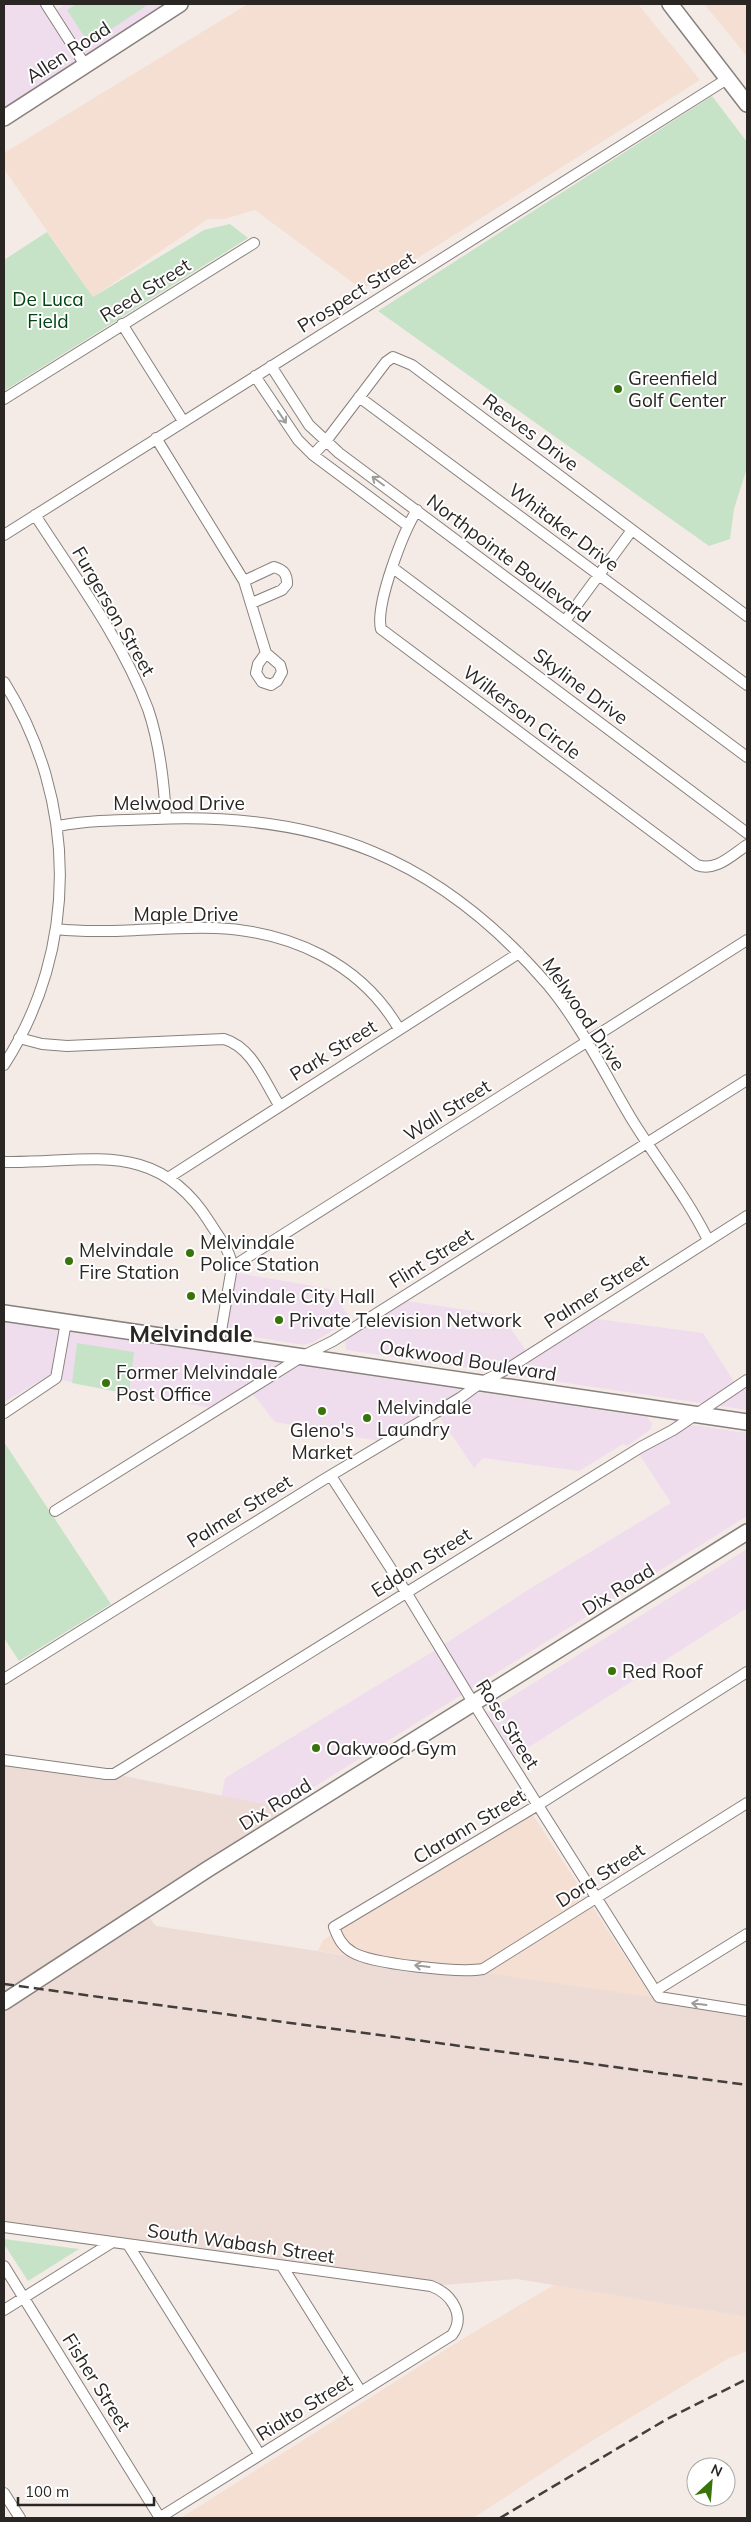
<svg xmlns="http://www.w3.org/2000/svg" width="751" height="2522" font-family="Mulish,sans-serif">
  <rect width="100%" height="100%" fill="#f4ebe7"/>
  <path fill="#efddee" d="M4 4H46L52 13 66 4H180L4 118Z
    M238 1273 330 1289 351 1319 314 1342 304 1345 230 1333 227 1329 234 1283Z
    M408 1301 492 1314 504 1319 532 1359 597 1319 703 1333 740 1391 747 1387V1410L346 1350 345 1338Z
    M4 1322 647 1417 652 1423 650 1430 627 1446 623 1444 579 1471 483 1458 474 1468 434 1409 378 1441 275 1422 248 1388 213 1408 129 1394 47 1377 4 1402Z
    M694 1425 747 1433V1516L279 1809 221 1799 225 1778 429 1654 531 1588 671 1503 639 1454 687 1426Z
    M747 1549V1608L515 1756 488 1714 489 1711Z"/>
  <path fill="#f5ded2" d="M248 4H638L700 80 378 283 360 288 255 210 224 219H208L93 297 4 169V153Z
    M704 4H747V57L741 49Z
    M531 1812 652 1998 318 1951 323 1940Z
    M554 2285 747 2317V2351L729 2358 595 2439 473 2518H181L464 2338Z"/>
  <path fill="#eddcd5" d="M4 1760 114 1774 274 1806 285 1821 145 1912 156 1926 375 1960 470 1971 747 2011V2317L517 2279 431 2286 4 2227Z"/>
  <path fill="#c6e3c7" d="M76 4H149L89 44 67 10Z
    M712 96 747 142V468L734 509 730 539 709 546 378 311Z
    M230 224 248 238 4 391V260L47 232 93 297 204 230Z
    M77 1343 134 1352 129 1394 72 1383Z
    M4 1442 111 1604 19 1661 4 1638Z
    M4 2239 79 2249 28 2281 4 2244Z"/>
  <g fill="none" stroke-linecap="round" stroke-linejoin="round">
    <defs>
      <path id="minor" d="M46 4 85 65
        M122 324 183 421
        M271 366 309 425 339 453 747 757
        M255 376 298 440 313 455 407 525
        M359 397 747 685
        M4 399 254 243
        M156 438 244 581 266 653 280 665 282 672 277 681 271 685 262 682 256 673 258 664 266 653
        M313 455 326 441 386 362 393 357 412 365 747 616
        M417 510C403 532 375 605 381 629L697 865C716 872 732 855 747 845
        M35 515C75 577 122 640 148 709 160 744 164 782 166 818
        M4 535 727 79
        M393 568 747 833
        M244 581 274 567C284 570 287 574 287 584L282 590 252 603
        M565 621 632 530
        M4 682C78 800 79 949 4 1065
        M58 826C90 820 122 820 155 819 321 812 439 858 548 985 580 1023 606 1076 631 1118 656 1159 687 1197 708 1240
        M56 929C110 935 162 926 215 928 290 931 361 963 399 1029
        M19 1038 42 1044 67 1046 224 1039C252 1047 264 1081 279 1105
        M4 1162C87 1164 156 1136 210 1223 218 1236 231 1251 232 1267
        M168 1178 519 953
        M219 1343 232 1267 747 940
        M4 1413 56 1378 66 1322
        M331 1476 406 1592 474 1704 659 1997 747 2011
        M55 1511 303 1356 333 1341 747 1080
        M747 1672 538 1805 334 1927C338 1938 342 1946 352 1952 371 1964 460 1973 483 1969L747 1803
        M4 1679 323 1480 460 1398 482 1382 509 1368 747 1216
        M4 1760 106 1774H114L124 1768 641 1447 673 1430 747 1380
        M655 1991 747 1934
        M4 2227 431 2286C452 2294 466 2316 452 2335L159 2518
        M129 2246 260 2455
        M4 2266 160 2518
        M282 2266 361 2392
        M4 2310 111 2243
        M4 2493 20 2518"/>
      <path id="secondary" d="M670 4 747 104
        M4 118 180 4
        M4 1313 747 1422
        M4 2002 208 1869 747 1532"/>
    </defs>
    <use href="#minor" stroke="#88807c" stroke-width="12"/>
    <use href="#secondary" stroke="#88807c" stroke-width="18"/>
    <use href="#minor" stroke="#fff" stroke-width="10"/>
    <use href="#secondary" stroke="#fff" stroke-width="15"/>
    <path stroke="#423e3c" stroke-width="2.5" stroke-dasharray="10 5" stroke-linecap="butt" d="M4 1984 747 2085
      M500 2518 667 2419 747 2379"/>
  </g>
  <defs><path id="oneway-shaft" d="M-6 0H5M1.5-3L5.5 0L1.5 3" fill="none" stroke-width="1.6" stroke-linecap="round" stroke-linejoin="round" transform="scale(1.25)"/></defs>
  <g stroke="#9f9d9c">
    <use href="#oneway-shaft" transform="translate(282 417) rotate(56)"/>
    <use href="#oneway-shaft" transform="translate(378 481) rotate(-143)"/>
    <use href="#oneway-shaft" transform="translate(422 1966) rotate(-173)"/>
    <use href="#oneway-shaft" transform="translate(699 2004) rotate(-173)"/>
  </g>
  <g fill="#38740a" stroke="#fff" stroke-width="2">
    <circle cx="618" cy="389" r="5"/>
    <circle cx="190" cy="1253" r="5"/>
    <circle cx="69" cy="1261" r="5"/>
    <circle cx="191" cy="1296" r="5"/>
    <circle cx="279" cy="1320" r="5"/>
    <circle cx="106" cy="1383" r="5"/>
    <circle cx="322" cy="1411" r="5"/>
    <circle cx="367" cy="1418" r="5"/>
    <circle cx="612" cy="1671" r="5"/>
    <circle cx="316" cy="1748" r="5"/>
  </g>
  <g text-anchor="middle" stroke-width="4" stroke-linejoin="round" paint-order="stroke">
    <g font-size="19" fill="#292624" stroke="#fff">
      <text transform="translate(68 52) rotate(-33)" y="7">Allen Road</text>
      <text transform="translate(145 290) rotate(-32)" y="7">Reed Street</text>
      <text transform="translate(356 292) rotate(-32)" y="7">Prospect Street</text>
      <text transform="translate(531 432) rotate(37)" y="7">Reeves Drive</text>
      <text transform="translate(564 527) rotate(37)" y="7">Whitaker Drive</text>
      <text transform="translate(509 558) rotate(37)" y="7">Northpointe Boulevard</text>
      <text transform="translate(114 611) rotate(60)" y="7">Furgerson Street</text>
      <text transform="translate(581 686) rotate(37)" y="7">Skyline Drive</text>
      <text transform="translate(522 712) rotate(37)" y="7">Wilkerson Circle</text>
      <text x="179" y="810">Melwood Drive</text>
      <text x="186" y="921">Maple Drive</text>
      <text transform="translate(584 1014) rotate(56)" y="7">Melwood Drive</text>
      <text transform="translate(333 1050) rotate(-32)" y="7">Park Street</text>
      <text transform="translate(447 1110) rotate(-32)" y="7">Wall Street</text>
      <text transform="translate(431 1258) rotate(-32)" y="7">Flint Street</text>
      <text transform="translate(596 1291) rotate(-33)" y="7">Palmer Street</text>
      <text transform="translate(468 1360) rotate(9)" y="7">Oakwood Boulevard</text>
      <text transform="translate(239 1511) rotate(-32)" y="7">Palmer Street</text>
      <text transform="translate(421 1562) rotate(-32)" y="7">Eddon Street</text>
      <text transform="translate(618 1589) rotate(-32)" y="7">Dix Road</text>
      <text transform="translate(508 1724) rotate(58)" y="7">Rose Street</text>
      <text transform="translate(275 1804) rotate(-32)" y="7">Dix Road</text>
      <text transform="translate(469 1826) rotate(-31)" y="7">Clarann Street</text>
      <text transform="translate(600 1875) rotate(-33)" y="7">Dora Street</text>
      <text transform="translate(241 2243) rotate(8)" y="7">South Wabash Street</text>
      <text transform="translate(97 2382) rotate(58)" y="7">Fisher Street</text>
      <text transform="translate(304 2407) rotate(-32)" y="7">Rialto Street</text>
    </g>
    <g font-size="19" fill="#041" stroke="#fff">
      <text x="48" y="306">De Luca<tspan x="48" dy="22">Field</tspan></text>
    </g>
    <g font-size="19" fill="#292624" stroke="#fff" text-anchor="start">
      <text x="628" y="385">Greenfield<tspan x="628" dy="22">Golf Center</tspan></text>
      <text x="200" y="1249">Melvindale<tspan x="200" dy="22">Police Station</tspan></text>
      <text x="79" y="1257">Melvindale<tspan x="79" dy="22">Fire Station</tspan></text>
      <text x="201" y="1303">Melvindale City Hall</text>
      <text x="289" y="1327">Private Television Network</text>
      <text x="116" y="1379">Former Melvindale<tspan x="116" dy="22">Post Office</tspan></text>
      <text x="377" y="1414">Melvindale<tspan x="377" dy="22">Laundry</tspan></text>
      <text x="322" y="1437" text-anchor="middle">Gleno's<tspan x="322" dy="22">Market</tspan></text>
      <text x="622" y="1678">Red Roof</text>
      <text x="326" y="1755">Oakwood Gym</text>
    </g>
    <g font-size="24" font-weight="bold" fill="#292624" stroke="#fff">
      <text x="191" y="1342">Melvindale</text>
    </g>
  </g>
  <rect width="751" height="2522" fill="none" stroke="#292624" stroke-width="10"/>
  <g transform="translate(711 2482) rotate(26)"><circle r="24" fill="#ffffff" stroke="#a9a8a7"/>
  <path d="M0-4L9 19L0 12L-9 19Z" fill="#38740a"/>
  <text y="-8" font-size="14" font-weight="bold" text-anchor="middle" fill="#292624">N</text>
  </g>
  <path d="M18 2497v8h136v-8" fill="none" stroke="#292624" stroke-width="2.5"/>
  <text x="25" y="2497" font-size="15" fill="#292624" stroke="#ffffff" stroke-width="4" paint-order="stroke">100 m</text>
</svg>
